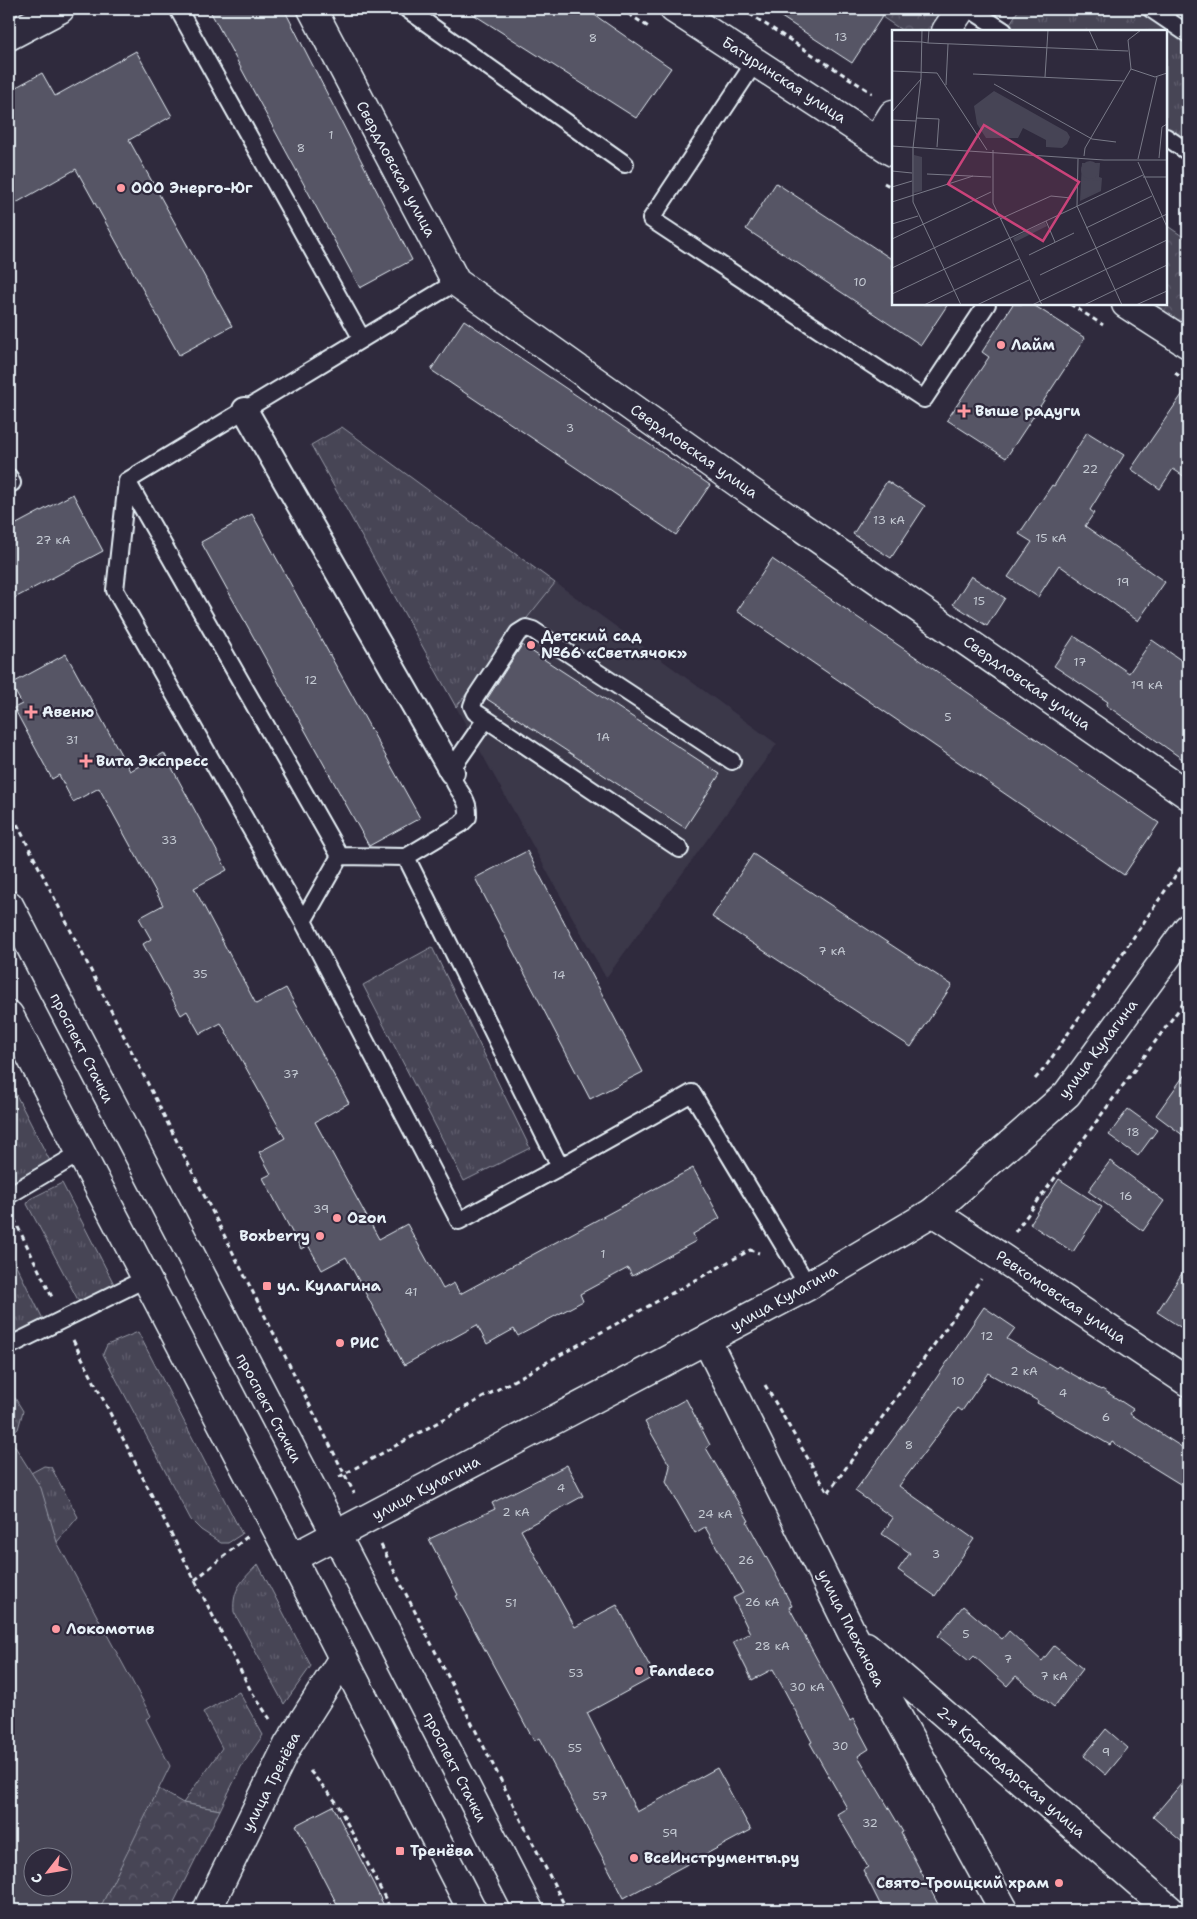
<svg xmlns="http://www.w3.org/2000/svg" width="1197" height="1919" font-family="'Shantell Sans',sans-serif">
  <defs>
    <pattern id="grass-tufts" width="24" height="20" patternUnits="userSpaceOnUse" patternTransform="scale(1.25)"><rect width="24" height="20" fill="#464455"/><path d="M3 7l-1-3M5 7V3M7 7l1-3M15 17l-1-3M17 17v-4M19 17l1-3" fill="none" stroke="#615f6e"/></pattern>
    <pattern id="forest-crowns" width="20" height="18" patternUnits="userSpaceOnUse" patternTransform="scale(1.25)"><rect width="20" height="18" fill="#464455"/><path d="M2 6a3 3 0 1 1 6 0M12 15a3 3 0 1 1 6 0" fill="none" stroke="#615f6e"/></pattern>
  </defs>
  <rect width="100%" height="100%" fill="#2f2a3d"/>
  <filter id="ink" filterUnits="userSpaceOnUse"><feTurbulence type="fractalNoise" baseFrequency=".02" numOctaves="2"/><feDisplacementMap in="SourceGraphic" scale="10" xChannelSelector="R" yChannelSelector="G"/><feConvolveMatrix kernelMatrix="1 2 1 2 8 2 1 2 1" color-interpolation-filters="sRGB"/></filter>
  <g filter="url(#ink)">
    <path fill="#3b3749" d="M342 427 777 744 606 978 311 445Z"/>
    <path fill="url(#grass-tufts)" stroke="#979aa6" d="M1019 9H1137L1188 43V143L1166 128V31H1015L1008 27Z
      M342 427 555 583 456 707 311 445Z
      M432 947 530 1148 464 1181 363 985Z
      M9 1081 51 1163 10 1184 9 1180Z
      M62 1183 115 1286 84 1303 78 1300 27 1204 30 1199Z
      M9 1251 47 1327 9 1346Z
      M138 1332 242 1534 228 1543H221L201 1530 191 1520 103 1354 107 1345Z
      M9 1398H15L23 1411 18 1429 9 1436Z
      M44 1466 51 1467 78 1517 57 1542 10 1499 31 1473Z
      M258 1564 311 1666 284 1704 234 1612C232 1588 243 1580 258 1564Z
      M239 1692 263 1735 241 1767 220 1810 183 1803 222 1748 203 1712Z"/>
    <path fill="url(#forest-crowns)" stroke="#979aa6" d="M870 9H948L933 31H903Z
      M1166 225 1188 240V337L1137 304H1166Z
      M145 1781 183 1803 220 1810 170 1910H36L62 1886V1856Z"/>
    <path fill="#464455" stroke="#979aa6" fill-rule="evenodd" d="M9 1437 41 1488 57 1542 151 1716 146 1719 170 1766 99 1910H9ZM32 1856H62V1886H32Z"/>
    <path fill="#575565" stroke="#e8f1f8" d="M209 9H284L412 260 360 288Z
      M465 9H586L671 68 636 118Z
      M769 9H887L852 63Z
      M136 51 172 116 129 140 232 326 179 355 76 169 9 207V91L42 73 55 96Z
      M776 183 893 260V304H948L921 345 746 229Z
      M1013 304H1032L1085 338 1006 458 947 420 989 357 982 352Z
      M464 320 710 485 676 535 431 370Z
      M1188 386V479L1173 469 1160 489 1131 469Z
      M1087 432 1124 455 1090 510 1094 513 1085 526 1165 582 1138 621 1059 565 1038 597 1008 577 1032 542 1019 534 1052 485 1054 486Z
      M887 481 925 506 891 558 853 534Z
      M73 494 103 551 9 601V528Z
      M252 514 420 818 369 846 201 542Z
      M772 559 1159 823 1124 875 737 611Z
      M971 576 1005 598 987 626 953 604Z
      M1074 636 1129 673 1152 640 1188 665V763L1106 705 1108 702 1054 666Z
      M522 645 720 774 685 828 487 699Z
      M66 654 130 771 164 753 227 870 194 888 256 1004 286 988 349 1103 315 1122 379 1239 407 1224 443 1289 454 1283 460 1294 693 1168 720 1218 693 1234 696 1241 632 1276 628 1268 580 1294 583 1301 518 1336 514 1329 487 1344 477 1325 404 1365 346 1257 322 1270 308 1245 301 1249 263 1178 271 1174 259 1152 285 1138 221 1023 200 1034 187 1011 181 1015 143 944 151 939 139 918 163 905 99 788 73 802 59 775 52 779 14 708 22 704 11 684Z
      M527 851 643 1072 590 1099 475 878Z
      M753 854 952 985 911 1047 712 917Z
      M1188 1070V1139L1156 1115Z
      M1128 1109 1157 1130 1138 1156 1109 1135Z
      M1110 1161 1164 1201 1143 1231 1088 1191Z
      M1059 1179 1102 1207 1073 1252 1030 1224Z
      M1188 1264V1332L1157 1312Z
      M984 1307 1015 1328 1007 1339 1056 1368 1058 1366 1101 1390 1102 1389 1133 1409 1130 1414 1188 1451V1489L1112 1442 1110 1445 1037 1403 1038 1401 988 1373 962 1411 958 1408 899 1486 974 1539 935 1596 898 1570 910 1553 882 1534 893 1518 855 1491 930 1389H929Z
      M686 1399 710 1445 706 1448 749 1521 747 1522 775 1573 792 1606 789 1607 818 1661 850 1721 853 1719 869 1749 858 1756 903 1832 901 1833 941 1910H883L863 1870 868 1867 837 1814 847 1808 810 1743 812 1742 773 1669 752 1680 733 1642 750 1633 733 1598 743 1593 705 1527 695 1533 666 1482 670 1466 645 1422Z
      M567 1465 583 1496 521 1530 575 1627 617 1605 655 1676 587 1713 637 1812 717 1768 751 1830 624 1898 539 1738 534 1741 456 1596 458 1595 429 1539 495 1509 492 1503Z
      M963 1606 1002 1639 1009 1631 1042 1661 1054 1646 1083 1669 1054 1707 1016 1676 1007 1686 974 1656 969 1661 938 1636Z
      M1106 1729 1128 1748 1106 1775 1084 1756Z
      M1188 1776V1847L1153 1817Z
      M333 1806 374 1885 386 1910H340L296 1825Z"/>
    <g fill="none" stroke-linecap="round" stroke-linejoin="round">
      <defs>
        <path id="service" d="M178 9 362 339 456 282
          M407 9 625 164
          M970 9 1004 31
          M1151 9 1188 34
          M755 62 651 219 924 399 987 304
          M1166 137 1188 152
          M362 339 127 481 340 856 406 857 560 1167 692 1093 808 1286
          M9 477 12 483
          M127 481 115 590 303 921
          M486 719 680 849
          M340 856 303 921 459 1221 560 1167
          M406 857 461 824 468 817C468 813 468 808 467 805 462 788 447 784 455 764L486 719 475 712 472 706 475 698 518 633 526 628 533 630 732 761
          M9 1195 80 1153
          M9 1346 145 1279"/>
        <path id="pedestrian" d="M245 410 452 772"/>
        <path id="minor" d="M312 9 456 282 748 490 1188 795
          M674 9 893 152
          M946 31 961 9
          M9 36 60 9
          M876 141 893 114
          M1126 304 1188 344
          M933 1212 1188 1382
          M707 1341 852 1633 1004 1910
          M866 1646 1170 1910"/>
        <path id="tertiary" d="M292 1558 808 1286 933 1212 1067 1094 1188 928
          M207 1910 288 1745 343 1658"/>
        <path id="primary" d="M9 905 387 1633 529 1910
          M9 1015 292 1558 472 1910"/>
      </defs>
      <use href="#service" stroke="#e8f1f8" stroke-width="20"/>
      <use href="#pedestrian" stroke="#e8f1f8" stroke-width="28"/>
      <use href="#minor" stroke="#e8f1f8" stroke-width="31"/>
      <use href="#tertiary" stroke="#e8f1f8" stroke-width="31"/>
      <use href="#primary" stroke="#e8f1f8" stroke-width="31"/>
      <path stroke="#e8f1f8" stroke-width="3" stroke-dasharray="5 4" stroke-linecap="butt" d="M621 9 650 28
        M742 9 872 93
        M884 183 893 188
        M1070 304 1103 325
        M1175 373 1188 382
        M9 808 354 1493
        M1035 1079 1044 1069 1188 857
        M14 1219 52 1297
        M1015 1232 1188 997
        M73 1340 251 1691 270 1719
        M765 1385 828 1493 981 1279
        M339 1477 750 1250 759 1253
        M381 1545 567 1910
        M195 1580 248 1536
        M310 1771 337 1803 391 1910"/>
      <use href="#service" stroke="#2f2a3d" stroke-width="16"/>
      <use href="#pedestrian" stroke="#2f2a3d" stroke-width="24"/>
      <use href="#minor" stroke="#2f2a3d" stroke-width="28"/>
      <use href="#tertiary" stroke="#2f2a3d" stroke-width="28"/>
      <use href="#primary" stroke="#2f2a3d" stroke-width="28"/>
    </g>
  </g>
  <g fill="#ff9aa2" stroke="#2f2a3d" stroke-width="2">
    <circle cx="121" cy="188" r="5"/>
    <circle cx="1001" cy="345" r="5"/>
    <path d="M961.5 403.5h5v5h5v5h-5v5h-5v-5h-5v-5h5z"/>
    <circle cx="531" cy="645" r="5"/>
    <path d="M28.5 704.5h5v5h5v5h-5v5h-5v-5h-5v-5h5z"/>
    <path d="M83.5 753.5h5v5h5v5h-5v5h-5v-5h-5v-5h5z"/>
    <circle cx="337" cy="1218" r="5"/>
    <circle cx="320" cy="1236" r="5"/>
    <rect x="262" y="1281" width="10" height="10" rx="2.5"/>
    <circle cx="340" cy="1343" r="5"/>
    <circle cx="56" cy="1629" r="5"/>
    <circle cx="639" cy="1671" r="5"/>
    <rect x="395" y="1846" width="10" height="10" rx="2.5"/>
    <circle cx="634" cy="1858" r="5"/>
    <circle cx="1059" cy="1883" r="5"/>
  </g>
  <g text-anchor="middle" stroke-width="4.5" stroke-linejoin="round" paint-order="stroke">
    <g font-size="12" fill="#c4cad3">
      <text x="841" y="41">13</text>
      <text x="593" y="42">8</text>
      <text x="331" y="139">1</text>
      <text x="301" y="152">8</text>
      <text x="860" y="286">10</text>
      <text x="570" y="432">3</text>
      <text x="1090" y="473">22</text>
      <text x="889" y="524">13 кА</text>
      <text x="1051" y="542">15 кА</text>
      <text x="53" y="544">27 кА</text>
      <text x="1123" y="586">19</text>
      <text x="979" y="605">15</text>
      <text x="1080" y="666">17</text>
      <text x="311" y="684">12</text>
      <text x="1147" y="689">19 кА</text>
      <text x="948" y="721">5</text>
      <text x="603" y="741">1А</text>
      <text x="72" y="744">31</text>
      <text x="169" y="844">33</text>
      <text x="832" y="955">7 кА</text>
      <text x="200" y="978">35</text>
      <text x="559" y="979">14</text>
      <text x="291" y="1078">37</text>
      <text x="1133" y="1136">18</text>
      <text x="1126" y="1200">16</text>
      <text x="321" y="1213">39</text>
      <text x="603" y="1258">1</text>
      <text x="411" y="1296">41</text>
      <text x="987" y="1340">12</text>
      <text x="1024" y="1375">2 кА</text>
      <text x="958" y="1385">10</text>
      <text x="1063" y="1397">4</text>
      <text x="1106" y="1421">6</text>
      <text x="909" y="1449">8</text>
      <text x="561" y="1492">4</text>
      <text x="516" y="1516">2 кА</text>
      <text x="715" y="1518">24 кА</text>
      <text x="936" y="1558">3</text>
      <text x="746" y="1564">26</text>
      <text x="762" y="1606">26 кА</text>
      <text x="511" y="1607">51</text>
      <text x="966" y="1638">5</text>
      <text x="772" y="1650">28 кА</text>
      <text x="1008" y="1663">7</text>
      <text x="576" y="1677">53</text>
      <text x="1054" y="1680">7 кА</text>
      <text x="807" y="1691">30 кА</text>
      <text x="840" y="1750">30</text>
      <text x="575" y="1752">55</text>
      <text x="1106" y="1756">9</text>
      <text x="600" y="1800">57</text>
      <text x="870" y="1827">32</text>
      <text x="670" y="1837">59</text>
    </g>
    <g font-size="15" fill="#e8f1f8" stroke="#2f2a3d">
      <text transform="translate(784 80) rotate(33)" y="5">Батуринская улица</text>
      <text transform="translate(396 169) rotate(62)" y="5">Свердловская улица</text>
      <text transform="translate(694 451) rotate(35)" y="5">Свердловская улица</text>
      <text transform="translate(1027 683) rotate(35)" y="5">Свердловская улица</text>
      <text transform="translate(82 1048) rotate(63)" y="5">проспект Стачки</text>
      <text transform="translate(1098 1049) rotate(-53)" y="5">улица Кулагина</text>
      <text transform="translate(1061 1297) rotate(34)" y="5">Ревкомовская улица</text>
      <text transform="translate(784 1298) rotate(-29)" y="5">улица Кулагина</text>
      <text transform="translate(269 1408) rotate(62)" y="5">проспект Стачки</text>
      <text transform="translate(426 1488) rotate(-28)" y="5">улица Кулагина</text>
      <text transform="translate(851 1628) rotate(63)" y="5">улица Плеханова</text>
      <text transform="translate(455 1767) rotate(63)" y="5">проспект Стачки</text>
      <text transform="translate(1011 1772) rotate(41)" y="5">2-я Краснодарская улица</text>
      <text transform="translate(271 1782) rotate(-63)" y="5">улица Тренёва</text>
    </g>
    <g font-size="15" font-weight="bold" fill="#e8f1f8" stroke="#2f2a3d" text-anchor="start">
      <text x="131" y="193">ООО Энерго-Юг</text>
      <text x="1011" y="350">Лайм</text>
      <text x="975" y="416">Выше радуги</text>
      <text x="541" y="641">Детский сад<tspan x="541" dy="17">№66 «Светлячок»</tspan></text>
      <text x="42" y="717">Авеню</text>
      <text x="96" y="766">Вита Экспресс</text>
      <text x="347" y="1223">Ozon</text>
      <text x="310" y="1241" text-anchor="end">Boxberry</text>
      <text x="277" y="1291">ул. Кулагина</text>
      <text x="350" y="1348">РИС</text>
      <text x="66" y="1634">Локомотив</text>
      <text x="649" y="1676">Fandeco</text>
      <text x="410" y="1856">Тренёва</text>
      <text x="644" y="1863">ВсеИнструменты.ру</text>
      <text x="1049" y="1888" text-anchor="end">Свято-Троицкий храм</text>
    </g>
  </g>
  <g transform="translate(892 30)">
    <rect width="275" height="275" fill="#2f2a3d"/>
    <path d="M22 125 30 127V161L22 163ZM190 133H208L207 147 210 148 209 161 188 171Z" fill="#464455"/>
    <path d="M189 140a9 9 0 1 1 18 0a9 9 0 1 1-18 0ZM190 150 208 151V160L189 169ZM153 192 155 196 123 212 121 208Z" fill="#464455"/>
    <path d="M102 61 175 102 178 107 175 114 170 118 154 117V110L131 98 126 108H94L85 94 82 76Z" fill="#464455"/>
    <path fill="none" stroke="#797a88" stroke-width="1" d="M30 0 29 48 21 118V172L69 275M197 0 206 20M249 0 236 10 239 39 263 47 275 43M0 11 30 12M30 12 36 13 37 0M36 13 236 21M0 41 45 43 95 120M81 44 232 51M153 47 156 0M102 54 200 109 224 112M54 55 56 14M0 82 29 49M24 88 47 89 45 117M0 90 24 91M0 116 212 130H275M101 120V173L150 275M192 126 193 118 239 39M267 128 270 97 275 94M186 129 185 176 230 275M246 129 265 47M246 132 275 197M0 141 20 143M35 144 99 147M251 147H275M0 157 20 151M0 172 81 146M108 189 159 166 179 168M154 191 163 212M0 194 26 186M194 198 260 166M0 209 99 162M137 225 182 203M0 238 107 187M148 245 275 184M0 264 251 145M32 275 127 229M85 275 137 250M140 275 275 210M192 275 275 235M244 275 275 261"/>
    <path fill="#ca437a" fill-opacity="0.15" stroke="#ca437a" stroke-width="2.5" d="M92 95 187 152 151 211 56 154Z"/>
    <rect width="275" height="275" fill="none" stroke="#e8f1f8" stroke-width="2.5"/>
  </g>
  <rect width="1197" height="1919" fill="none" stroke="#2f2a3d" stroke-width="30"/>
  <rect x="15" y="15" width="1167" height="1889" fill="none" stroke="#e8f1f8" stroke-width="2" filter="url(#ink)"/>
  <g transform="translate(48 1872) rotate(239)"><circle r="24" fill="#2f2a3d" stroke="#797a88"/>
  <path d="M0-4L9 19L0 12L-9 19Z" fill="#ff9aa2"/>
  <text y="-8" font-size="14" font-weight="bold" text-anchor="middle" fill="#e8f1f8">С</text>
  </g>
</svg>
